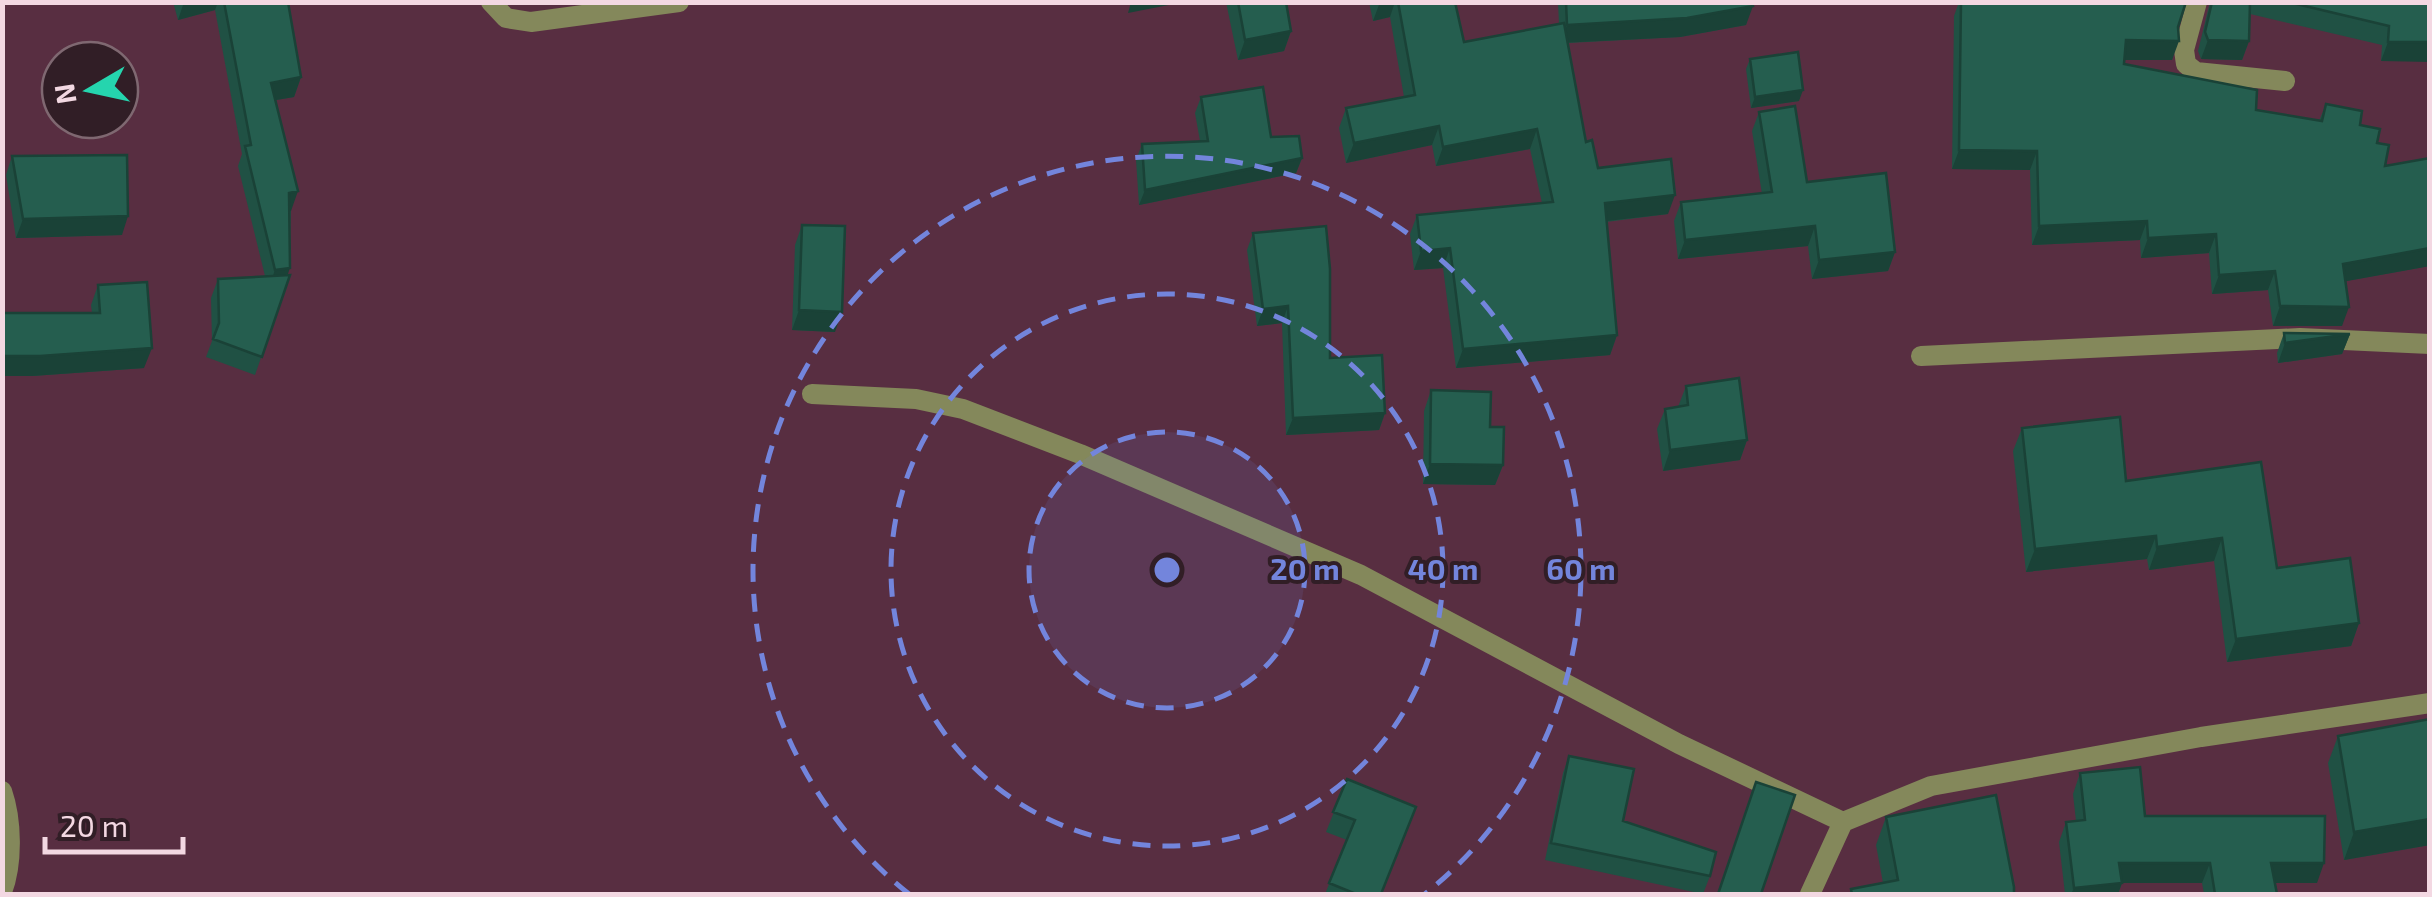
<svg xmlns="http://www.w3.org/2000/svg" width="2432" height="897" font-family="'Exo 2',sans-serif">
  <rect width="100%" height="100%" fill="#582e41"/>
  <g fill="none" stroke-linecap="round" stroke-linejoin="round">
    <path stroke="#84885b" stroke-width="20" d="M491 2 506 18 531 22 679 2
      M2197 2 2184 50 2186 64 2196 72 2285 81
      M1921 356 2300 338 2430 344
      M812 394 916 399 963 409 1080 454 1361 575 1679 744 1843 822
      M2 791C12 820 13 863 2 892
      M1810 894 1843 822 1931 786 2201 737 2430 703"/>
  </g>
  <path fill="#205144" d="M173 2H288L301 77 294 97 276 100 291 211 288 275H290L255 375 206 357 212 341 211 298 218 279 265 276 238 166 242 154 215 10 178 20Z
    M1226 2H1286L1291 31 1284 51 1238 60Z
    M1369 2H1455L1464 42 1559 24 1558 2H1752L1746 25 1680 37 1568 43 1586 142 1598 168 1668 214 1606 222 1617 335 1610 355 1456 368 1443 268 1414 270 1410 234 1417 215 1542 203 1530 149 1436 166 1432 145 1346 163 1339 128 1346 108 1404 97 1390 17 1373 21Z
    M1959 2H2186L2178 27 2172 60H2124V64L2256 110 2319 121 2326 104 2360 125 2377 143 2385 166 2430 158V266L2346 281 2342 326H2273L2268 290 2212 294 2209 253 2141 258 2140 240 2032 245 2030 170 1952 169 1954 16Z
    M2210 2H2430L2381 61 2382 45 2250 14 2249 41 2242 60 2201 59 2198 51Z
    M1750 59 1799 101 1751 108 1746 69Z
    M1201 97 1271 137 1302 158 1296 173 1139 205 1136 160 1142 144 1200 141 1195 113Z
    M1759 112 1807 182 1895 252 1888 271 1812 279 1808 246 1678 259 1674 221 1681 202 1762 194 1752 131Z
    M12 156 122 235 16 238 6 175Z
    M802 225 835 332 792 330 795 245Z
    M1253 233 1330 358 1385 413 1379 430 1286 435 1282 323 1257 326 1247 250Z
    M98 285 144 368 32 376 92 313 91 305Z
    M2284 333 2350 334 2342 354 2278 363 2277 353Z
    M1686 386 1747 440 1740 460 1663 471 1657 429 1665 409 1678 407Z
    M1431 390 1490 427 1503 465 1495 485 1423 484 1424 411Z
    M2022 428 2126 481 2277 568 2359 623 2351 646 2227 662 2214 561 2149 570 2147 559 2026 572 2013 451Z
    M2430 719V845L2344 860 2328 763 2338 736Z
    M1569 756 1623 821 1710 876 1703 894 1545 860 1563 773Z
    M2080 773 2145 816 2317 883H2275L2277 894H2204L2202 883H2122L2118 894H2065L2059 842 2066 822 2076 821 2073 794Z
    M1347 779 1381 894H1325L1347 840 1326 832Z
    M1886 817 2014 894H1849L1851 889 1883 883 1876 845Z"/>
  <path fill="#1a4237" d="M184 2H218L215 10 178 20Z
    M1131 2H1184L1128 13Z
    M1380 2H1395L1390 17 1373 21Z
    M1753 6 1746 25 1680 37 1560 43 1567 25Z
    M1291 31 1284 51 1238 60 1245 40Z
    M2126 40 2179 41 2172 60H2119Z
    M2208 40 2249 41 2242 60 2201 59Z
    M2388 42H2430V62L2381 61Z
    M301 77 294 97 264 102 271 83Z
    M1803 90 1799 101 1751 108 1755 97Z
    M1439 126 1432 145 1346 163 1354 143Z
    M1537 129 1530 149 1436 166 1443 147Z
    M1959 150 2037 151 2030 170 1952 169Z
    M1302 158 1296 173 1139 205 1145 190Z
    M298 191 291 211 282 213 289 193Z
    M1675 195 1668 214 1598 222 1605 203Z
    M128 216 122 235 16 238 23 219Z
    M2147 221 2140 240 2032 245 2039 226Z
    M1815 226 1808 246 1678 259 1685 240Z
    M2216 234 2209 253 2141 258 2148 238Z
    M1450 248 1443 268 1414 270 1421 251Z
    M2430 248V266L2336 283 2343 264Z
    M1895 252 1888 271 1812 279 1819 260Z
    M290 268 283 287 268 289 275 270Z
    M2275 271 2268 290 2212 294 2219 275Z
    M1288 306 1282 323 1257 326 1263 309Z
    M2280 306 2349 307 2342 326H2273Z
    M799 310 842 312 835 332 792 330Z
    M2350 334 2342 354 2278 363 2285 343Z
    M1617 335 1610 355 1456 368 1463 349Z
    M152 348 144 368 32 376H2V356Z
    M1385 413 1379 430 1286 435 1293 418Z
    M1747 440 1740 460 1663 471 1670 450Z
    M1430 464 1503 465 1495 485 1423 484Z
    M2156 536 2147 559 2026 572 2035 549Z
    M2222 538 2214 561 2149 570 2157 547Z
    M2359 623 2351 646 2227 662 2236 639Z
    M2430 819V845L2344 860 2354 832Z
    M2119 863H2210L2202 883H2112Z
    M2271 863H2324L2317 883H2264Z
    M2122 883 2118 894H2071L2074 888Z"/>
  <path fill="#255e4f" stroke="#1a4237" stroke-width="2.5" d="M224 2H288L301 77 271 83 298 191 289 193 290 268 275 270 245 146 251 145Z
    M1238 2H1286L1291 31 1245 40Z
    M1398 2H1455L1464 42 1564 23 1586 142 1592 140 1598 168 1671 159 1675 195 1605 203 1617 335 1463 349 1450 248 1421 251 1417 215 1553 202 1537 129 1443 147 1439 126 1354 143 1346 108 1415 95Z
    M1566 2H1752L1753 6 1687 18 1567 25Z
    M1961 2H2186L2178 27 2179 41 2126 40 2124 64 2257 90 2256 110 2322 121 2326 104 2362 111 2360 125 2380 129 2377 143 2389 145 2385 166 2430 158V248L2343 264 2349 307 2280 306 2275 271 2219 275 2216 234 2148 238 2147 221 2039 226 2037 151 1959 150Z
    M2212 2H2250L2249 41 2208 40 2205 32Z
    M2288 2H2430V42H2388L2389 26Z
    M1798 52 1803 90 1755 97 1750 59Z
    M1263 87 1271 137 1299 136 1302 158 1145 190 1142 144 1208 141 1201 97Z
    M1795 106 1807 182 1886 173 1895 252 1819 260 1815 226 1685 240 1681 202 1772 192 1759 112Z
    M127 155 128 216 23 219 12 156Z
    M802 225 845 226 842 312 799 310Z
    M1326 226 1330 269V358L1382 355 1385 413 1293 418 1288 306 1263 309 1253 233Z
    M290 275 262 357 213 339 219 323 218 279Z
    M147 282 152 348 40 356H2V313H100L98 285Z
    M2284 333 2350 334 2285 343Z
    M1739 378 1747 440 1670 450 1665 409 1688 405 1686 386Z
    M1431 390 1491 392 1490 427H1504L1503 465 1430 464Z
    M2120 417 2126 481 2261 462 2277 568 2350 558 2359 623 2236 639 2222 538 2157 547 2156 536 2035 549 2022 428Z
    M2430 719V819L2354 832 2338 736Z
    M1569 756 1634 769 1623 821 1716 852 1710 876 1551 843Z
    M2140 767 2145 816H2325L2324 863H2271L2277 894H2215L2210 863H2119L2122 883 2074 888 2066 822 2085 820 2080 773Z
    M1347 779 1416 807 1381 894H1356L1329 883 1355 820 1333 812Z
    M1756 782 1795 795 1761 894H1718Z
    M1996 795 2014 887V894H1852L1851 889 1898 880 1886 817Z"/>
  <circle cx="1167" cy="570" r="138" fill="#7385dc" fill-opacity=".12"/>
  <g fill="none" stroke="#7385dc" stroke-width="5" stroke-dasharray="18 12">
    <circle cx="1167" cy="570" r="138"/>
    <circle cx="1167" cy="570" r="276"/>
    <path d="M909 894A414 414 0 1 1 1425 894"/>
  </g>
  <circle cx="1167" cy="570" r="15" fill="#7385dc" stroke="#311e26" stroke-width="5"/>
  <g font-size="30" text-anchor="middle" font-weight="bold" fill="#7385dc" stroke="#311e26" stroke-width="8" stroke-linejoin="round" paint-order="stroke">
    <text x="1305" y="580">20 m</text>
    <text x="1443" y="580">40 m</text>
    <text x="1581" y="580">60 m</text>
  </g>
  <rect width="2432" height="897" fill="none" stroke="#f3d8e2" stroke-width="10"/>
  <g transform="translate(90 90) rotate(261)"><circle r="48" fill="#311e26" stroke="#7f6871" stroke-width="2.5"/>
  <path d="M0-8L18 38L0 25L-18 38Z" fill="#25d5ae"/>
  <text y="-15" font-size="28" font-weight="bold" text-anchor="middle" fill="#f3d8e2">N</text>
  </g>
  <path d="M45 837v15h138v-15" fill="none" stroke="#f3d8e2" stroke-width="5"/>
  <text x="60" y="837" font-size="30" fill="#f3d8e2" stroke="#311e26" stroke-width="8" paint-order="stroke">20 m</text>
</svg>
